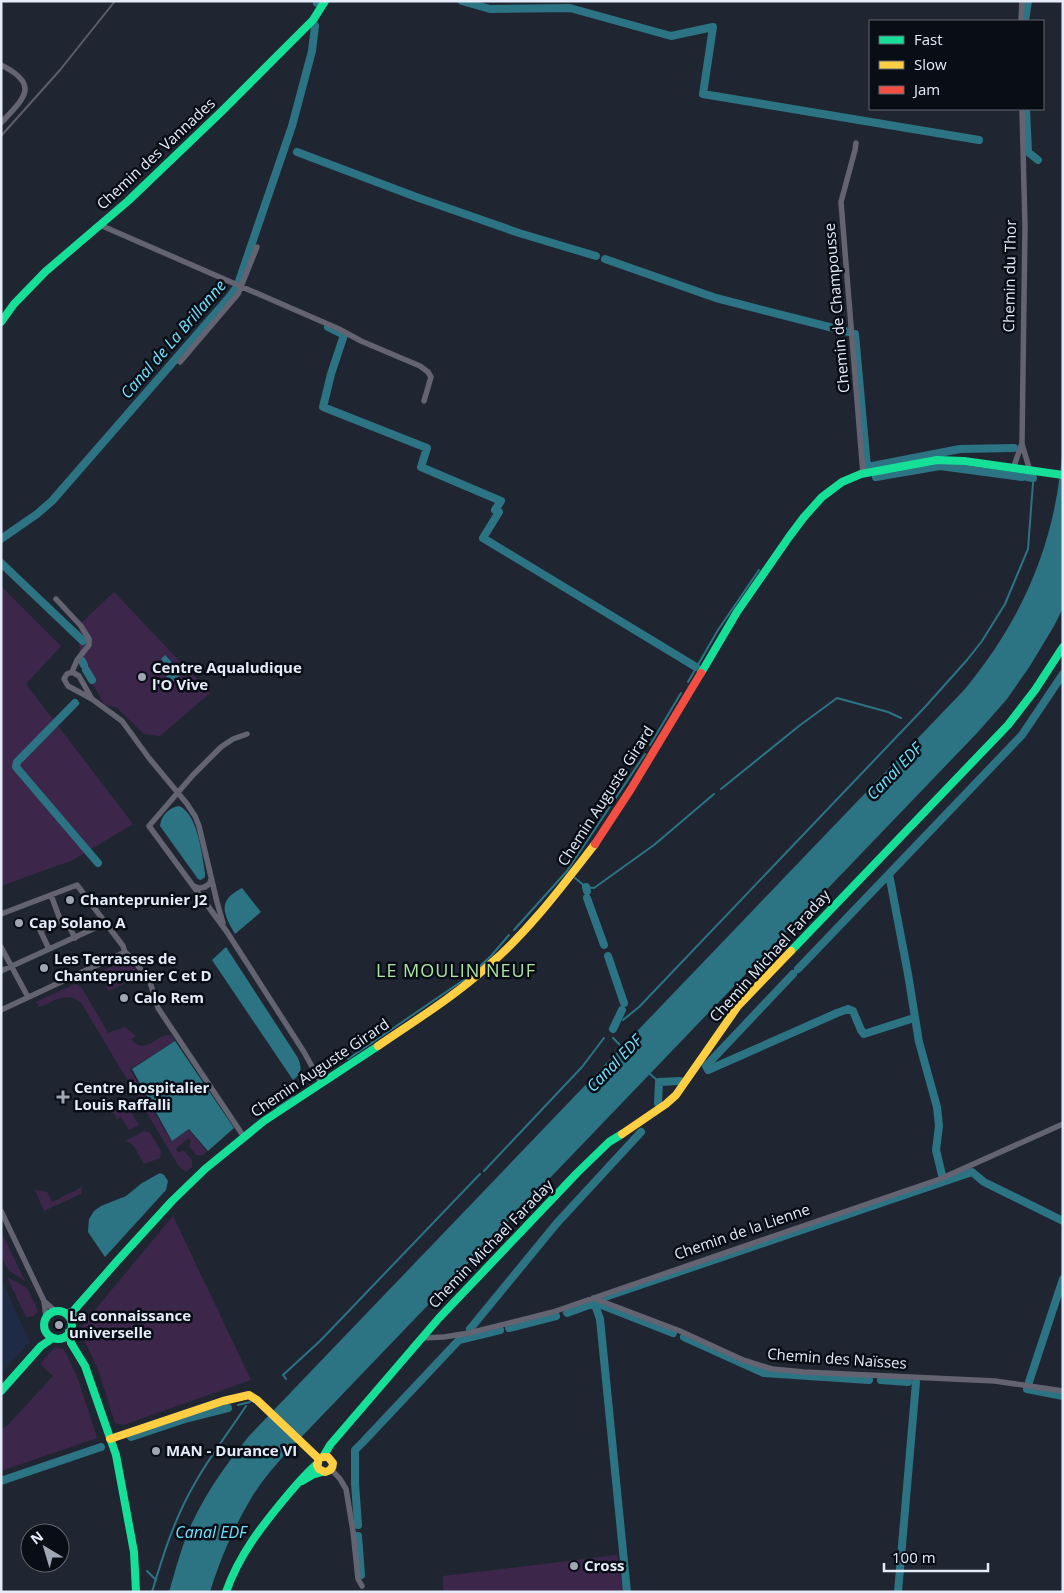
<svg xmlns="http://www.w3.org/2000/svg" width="1064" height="1593" font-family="'Open Sans',sans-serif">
  <rect width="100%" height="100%" fill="#202631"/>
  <path fill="#1f2b44" d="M1 1279 30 1342 1 1373Z"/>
  <path fill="#3c274b" d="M1 586 61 646 26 684 133 824 73 860 1 886Z
    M114 592 210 693 160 736 144 734 117 708 104 704 80 660 79 625Z
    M125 960 129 964 131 963 140 976 108 991 100 972Z
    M75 984 82 988 108 1033 125 1027 136 1036 131 1039C146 1057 156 1033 171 1035L175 1041 130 1069 171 1141 189 1130 207 1152 203 1155H196L189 1146 191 1141 188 1138 176 1149 178 1152 184 1151 192 1160V1167L186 1172 178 1165 82 1004C68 990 55 1001 39 1007L36 1002Z
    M123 1107 127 1114 131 1112 139 1125 129 1130 121 1117 117 1119 113 1112Z
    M144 1131 150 1133 161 1151 160 1158 144 1164 134 1146 129 1142 125 1141Z
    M82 1187 81 1194 44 1211 35 1190 47 1192 52 1202Z
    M173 1216 251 1380 123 1425 115 1423 98 1369 81 1333 80 1328Z
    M1 1231 25 1281 9 1271 1 1256Z
    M7 1277 27 1288 38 1311 34 1316 26 1317Z
    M55 1348 64 1349 78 1379 97 1438 1 1471V1428L7 1426 53 1376 40 1364 52 1350Z
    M617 1555 623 1592H443V1576Z"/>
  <path fill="#2c7384" d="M1063 440V608L1054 626 1030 666 1007 699 978 732 287 1452C273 1468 259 1484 249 1502 232 1531 220 1560 210 1592H169C176 1568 182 1545 192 1523 207 1491 227 1463 249 1436L965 689C1026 614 1058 537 1063 440Z
    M165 655 182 673 171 684C162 675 169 667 161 659Z
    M179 806C198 814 202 855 205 873V877L201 880 198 879 160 826C161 816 169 807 179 806Z
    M242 888 261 912 235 934C223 913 217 901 242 888Z
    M226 947 298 1058C302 1068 302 1074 293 1080L212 960Z
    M175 1041 234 1128 208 1151 189 1129 172 1141 132 1069Z
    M160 1173 164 1175 168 1181 166 1190 105 1257 88 1232 89 1219 94 1211 101 1206 126 1196 142 1183Z"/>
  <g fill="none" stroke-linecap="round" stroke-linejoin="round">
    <path stroke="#2c7384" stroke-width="2" d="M688 682 718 630 759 570
      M650 745 681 693
      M721 789 799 726 837 698 888 712 901 718
      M575 878 586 887 594 888 654 845 714 794
      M514 930 567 871 645 754
      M623 1020 639 1007 925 707 967 660 982 641 1005 604 1028 549 1033 483
      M613 1038 624 1049
      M348 1059 468 977 491 956 509 935
      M649 1073 659 1082
      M277 1108 293 1097
      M484 1171 582 1067 604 1038
      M286 1379 283 1375 320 1341 480 1174
      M238 1405 250 1402
      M147 1571 156 1580
      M152 1592C163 1555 175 1517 195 1483 210 1456 229 1432 246 1406"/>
    <path stroke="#2c7384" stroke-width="8" d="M462 1 490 9 570 8 671 36 713 27 703 94 979 140
      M317 3 318 1
      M1025 21 1028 1
      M1026 109 1028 152 1038 160
      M297 152 419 198 519 233 596 256
      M605 259 716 298 849 332
      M328 327 344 335 331 374 323 407 427 448 421 467 501 501 495 510
      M855 334 867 467 960 449 1014 448
      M876 477 940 466 1022 477
      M1027 477 1033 478
      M499 512 483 538 696 667
      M1 539 37 514 52 501 227 300 237 287 292 126 312 51 315 26
      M1 563 83 641
      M82 661 84 665
      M86 670 92 680
      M75 703 17 762 16 767 98 863
      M889 874 1022 735 1063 674
      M586 887 587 891
      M587 898 604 945
      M608 956 624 1003
      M798 969 889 874 908 974 919 1042 937 1107 939 1126 936 1150 942 1175
      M793 974 706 1066 708 1070 837 1013 848 1009 853 1011 861 1030 864 1034 914 1018
      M613 1029 622 1010
      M658 1103 659 1082 680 1081
      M602 1298 972 1172 984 1182 1063 1221
      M595 1305 599 1304 673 1333
      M567 1313 589 1305H595L600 1319 627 1592
      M509 1328 556 1316
      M470 1329 557 1223 641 1132
      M684 1337 764 1373 869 1380
      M881 1380 908 1382
      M1029 1382 1063 1279
      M1027 1389 1063 1396
      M131 1437 188 1418 228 1408
      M1 1481 101 1447
      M355 1483 358 1525
      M355 1485V1450L363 1442 459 1340 500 1330
      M358 1536 361 1575
      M898 1592 916 1382"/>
    <path stroke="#636371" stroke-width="5.5" d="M1021 21 1022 1
      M1 65C41 85 24 98 1 123
      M856 143 855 150 841 202 863 474
      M100 225 339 329 361 341 420 366 428 372 431 377 424 401
      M180 362 238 294 257 247
      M1022 444 1030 471
      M1013 469 1022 443 1025 227 1022 109
      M56 599 81 626 89 639V645L77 660 72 672
      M92 699 79 676 72 672 67 674 64 679 68 686 92 699 122 721 149 758 188 805
      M247 734 233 739 221 747 193 775 149 826 227 932 304 1052 321 1083
      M187 804 195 816 199 826 217 902 223 923
      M194 886C200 890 205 888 210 883L211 879
      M1 914 77 885 123 946 125 952
      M63 921 66 920 75 938
      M1 947 28 997
      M49 949 40 930 61 922 51 895
      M125 952 133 959 150 982 158 1008 244 1137
      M1 971 106 923
      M1 1010 125 952
      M1 1211 44 1301 46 1317
      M593 1298 680 1331 743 1360 772 1369 804 1372 995 1381 1063 1391
      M44 1301 55 1311
      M64 1313 75 1309
      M421 1338 444 1337 469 1333 553 1312 940 1179 1063 1124
      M331 1469 340 1479 346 1489 353 1531 358 1579 362 1586"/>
    <path stroke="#16e098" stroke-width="8" d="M1 322 14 304 45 272 128 201 221 112 313 20 325 1
      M701 673 737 612 789 537 804 517 822 497 842 482 861 474 937 460 964 461 1063 475
      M791 951 1008 725 1035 690 1063 647
      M44 1325a14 14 0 1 1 28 0a14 14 0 1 1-28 0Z
      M71 1320 75 1309 119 1259 172 1201 205 1169 264 1121 378 1046
      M69 1332 71 1343 85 1366 116 1455 134 1552 136 1592
      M1 1391 41 1346 53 1338
      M323 1457 330 1445 439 1318 577 1173 609 1142 622 1134
      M302 1481 312 1475 322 1472
      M226 1592C239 1555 261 1527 286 1497 296 1485 306 1473 318 1463"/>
    <path stroke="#ffcf43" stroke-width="8" d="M378 1046C416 1020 455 996 489 965 529 931 563 885 595 844
      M622 1134 666 1104 676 1095 738 1006 791 951
      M110 1439 223 1401 249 1395 257 1400 319 1459
      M319 1459 317 1465 319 1469 325 1472C330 1471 333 1468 333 1463L328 1457H323"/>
    <path stroke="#f24e42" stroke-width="8" d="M595 844 631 789 701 673"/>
    <path stroke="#5c5d68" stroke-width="2" d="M1 136 60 70 115 1"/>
  </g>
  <g fill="#9fa7b4" stroke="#080d16" stroke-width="2">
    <circle cx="142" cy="677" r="5"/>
    <circle cx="70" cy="900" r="5"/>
    <circle cx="19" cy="923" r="5"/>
    <circle cx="44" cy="968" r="5"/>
    <circle cx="124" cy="998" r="5"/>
    <path d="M60.5 1089.5h5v5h5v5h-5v5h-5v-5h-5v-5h5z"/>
    <circle cx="59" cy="1325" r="5"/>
    <circle cx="156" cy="1451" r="5"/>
    <circle cx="574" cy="1566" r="5"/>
  </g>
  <g text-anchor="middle" stroke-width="5" stroke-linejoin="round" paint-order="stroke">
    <g font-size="15" fill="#e4ecfa" stroke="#080d16">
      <text transform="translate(156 154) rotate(-43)" y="5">Chemin des Vannades</text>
      <text transform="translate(1010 276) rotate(-89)" y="5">Chemin du Thor</text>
      <text transform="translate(837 308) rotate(-95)" y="5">Chemin de Champousse</text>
      <text transform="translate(606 796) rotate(-57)" y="5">Chemin Auguste Girard</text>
      <text transform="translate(770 956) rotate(-48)" y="5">Chemin Michael Faraday</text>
      <text transform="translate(320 1068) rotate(-34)" y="5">Chemin Auguste Girard</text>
      <text transform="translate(742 1232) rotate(-19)" y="5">Chemin de la Lienne</text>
      <text transform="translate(491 1244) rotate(-46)" y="5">Chemin Michael Faraday</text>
      <text transform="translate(837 1359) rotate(4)" y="5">Chemin des Naïsses</text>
    </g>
    <g font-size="15" font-weight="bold" fill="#e4ecfa" stroke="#080d16" text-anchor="start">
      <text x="152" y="673">Centre Aqualudique<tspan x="152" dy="17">l'O Vive</tspan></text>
      <text x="80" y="905">Chanteprunier J2</text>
      <text x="29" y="928">Cap Solano A</text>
      <text x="54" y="964">Les Terrasses de<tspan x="54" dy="17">Chanteprunier C et D</tspan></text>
      <text x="134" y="1003">Calo Rem</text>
      <text x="74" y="1093">Centre hospitalier<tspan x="74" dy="17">Louis Raffalli</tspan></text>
      <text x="69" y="1321">La connaissance<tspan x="69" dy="17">universelle</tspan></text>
      <text x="166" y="1456">MAN - Durance VI</text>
      <text x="584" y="1571">Cross</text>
    </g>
    <g font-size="16" font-style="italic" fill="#71e2fc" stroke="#080d16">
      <text transform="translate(173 339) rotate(-49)" y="6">Canal de La Brillanne</text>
      <text transform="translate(894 771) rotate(-46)" y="6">Canal EDF</text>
      <text transform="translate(614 1063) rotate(-46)" y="6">Canal EDF</text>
      <text x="211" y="1538">Canal EDF</text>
    </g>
    <g font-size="18" letter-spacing="1" fill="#aee3a4" stroke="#080d16">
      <text x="456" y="977">LE MOULIN NEUF</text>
    </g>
  </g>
  <rect width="1064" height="1593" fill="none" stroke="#e4ecfa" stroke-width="5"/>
  <rect x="869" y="20" width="175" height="90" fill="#080d16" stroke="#606671"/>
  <rect x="879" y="36" width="25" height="8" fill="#16e098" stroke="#606671"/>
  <text x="914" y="45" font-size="15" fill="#e4ecfa">Fast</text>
  <rect x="879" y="61" width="25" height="8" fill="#ffcf43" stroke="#606671"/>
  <text x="914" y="70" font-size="15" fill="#e4ecfa">Slow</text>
  <rect x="879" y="86" width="25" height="8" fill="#f24e42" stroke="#606671"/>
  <text x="914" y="95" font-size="15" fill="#e4ecfa">Jam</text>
  <g transform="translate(45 1548) rotate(322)"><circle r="24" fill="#080d16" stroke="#606671"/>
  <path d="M0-4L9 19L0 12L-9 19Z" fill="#9fa7b4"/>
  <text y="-8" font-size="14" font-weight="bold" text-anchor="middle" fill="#e4ecfa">N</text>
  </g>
  <path d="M884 1563v8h104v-8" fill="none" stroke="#e4ecfa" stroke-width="2.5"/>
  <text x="892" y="1563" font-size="15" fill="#e4ecfa" stroke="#080d16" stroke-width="4" paint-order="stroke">100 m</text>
</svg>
